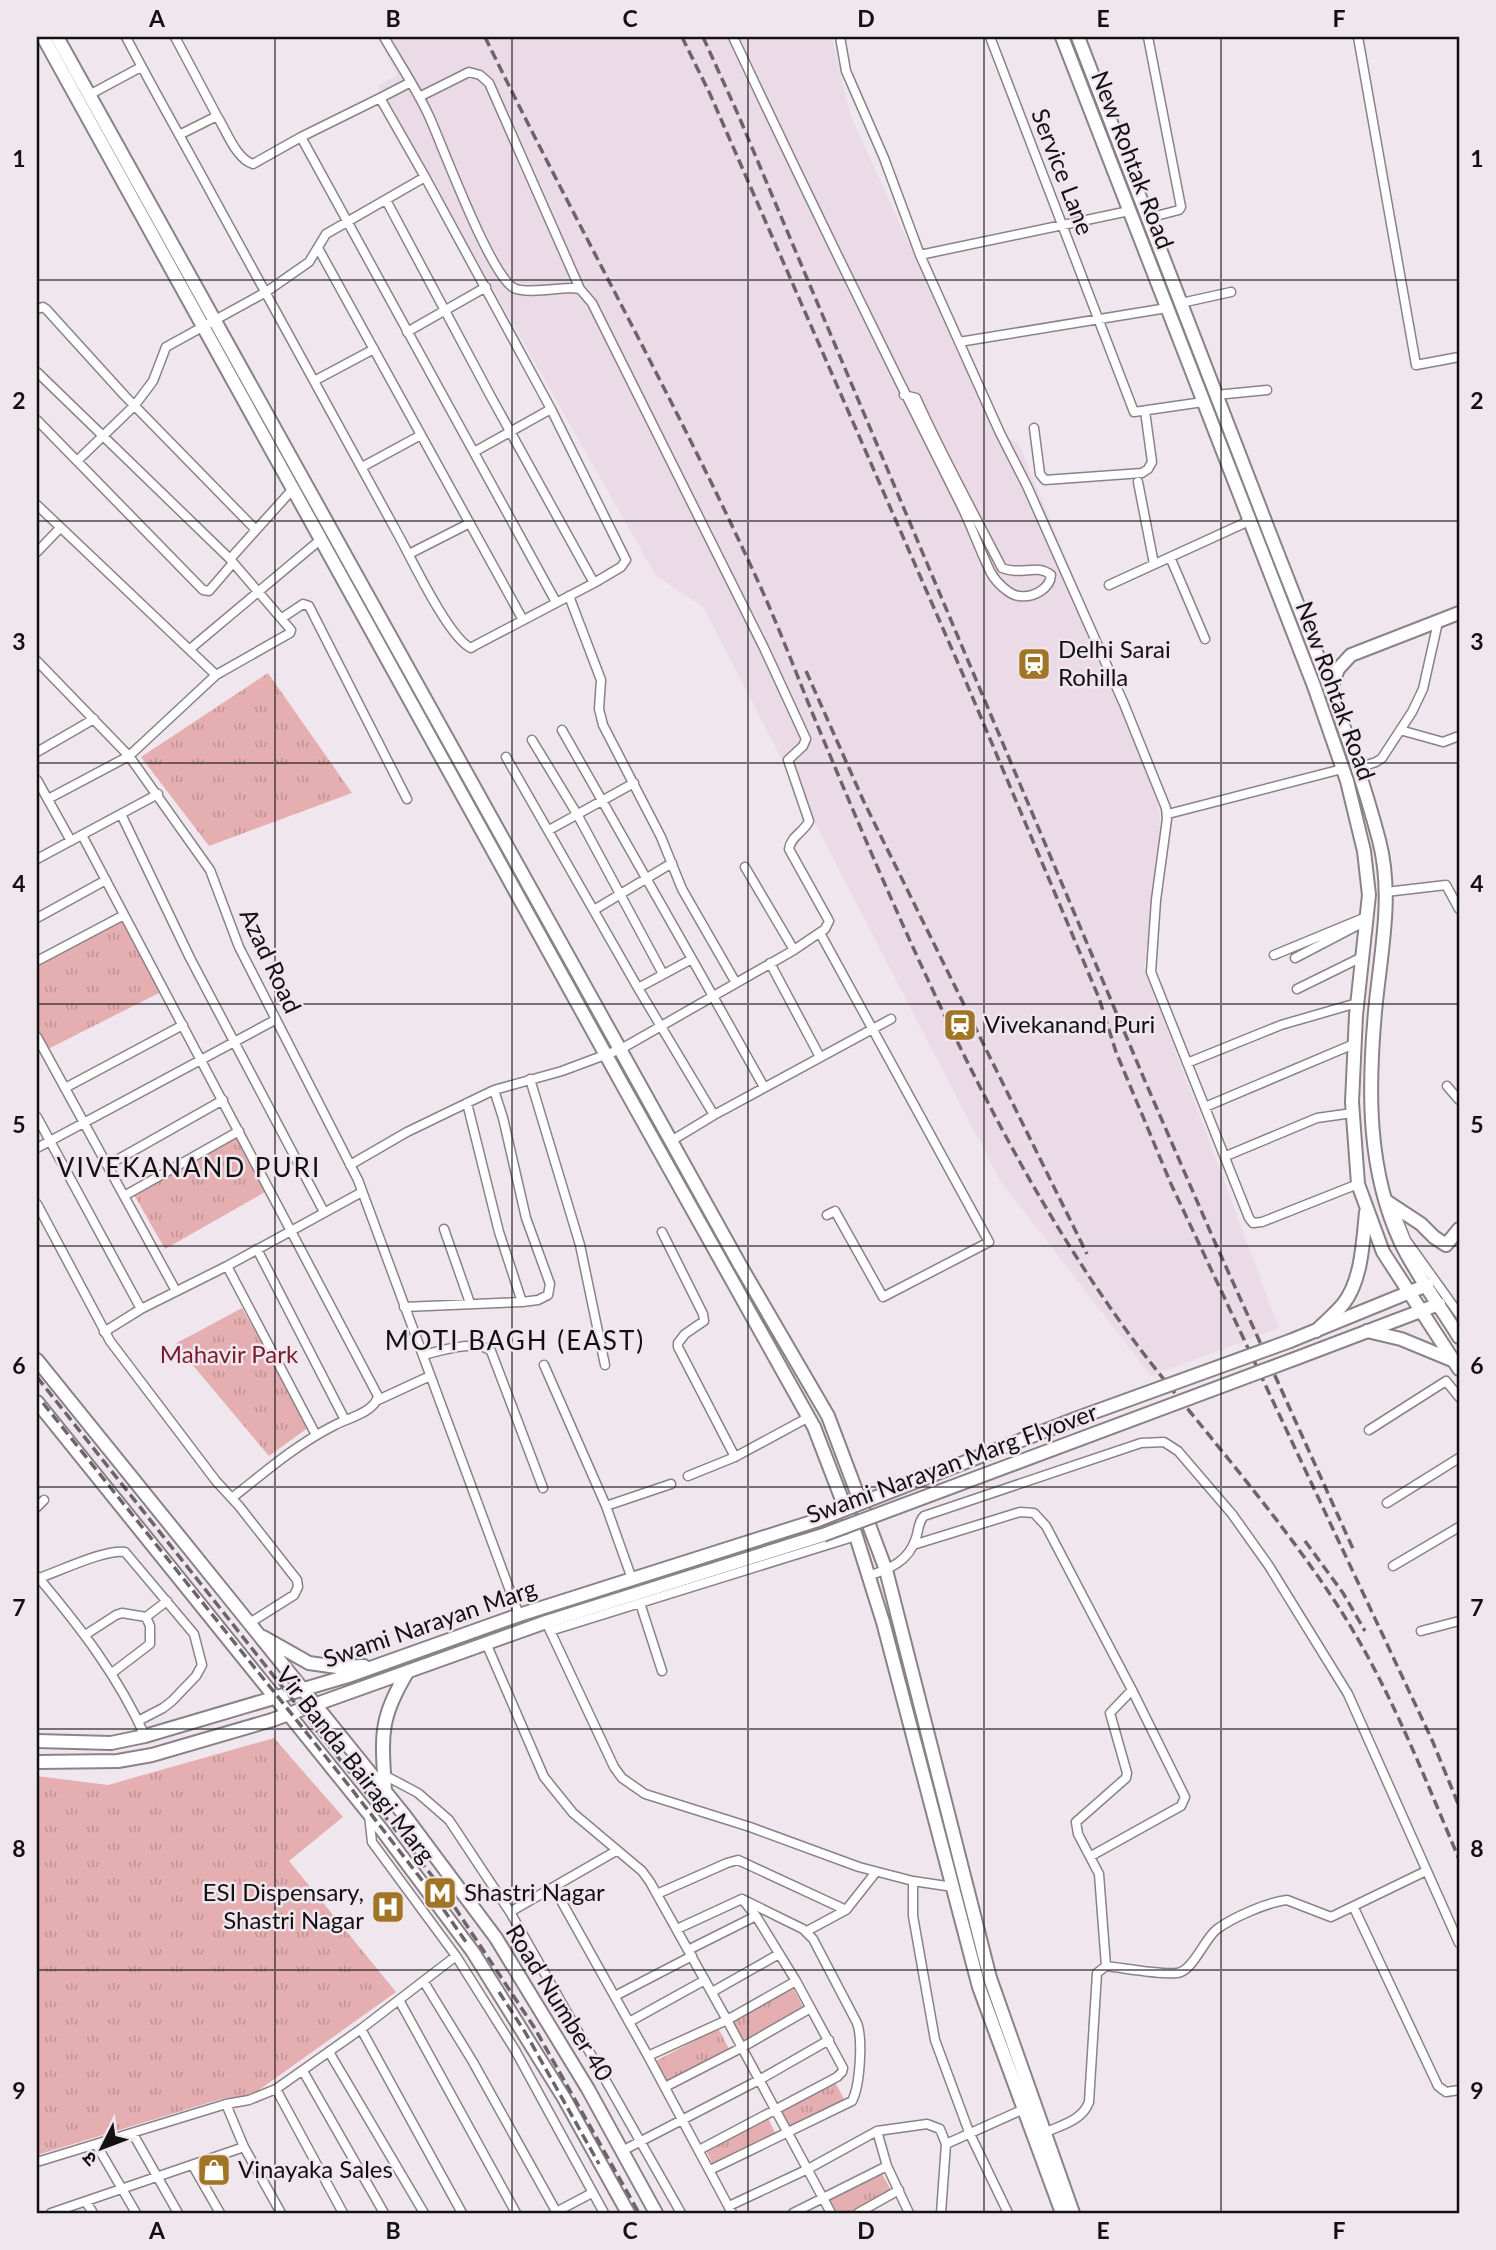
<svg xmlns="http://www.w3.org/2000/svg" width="1496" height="2250" font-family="Lato,'Noto Sans Devanagari',sans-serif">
  <defs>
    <pattern id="grass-tufts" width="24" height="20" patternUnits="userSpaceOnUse" patternTransform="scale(1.75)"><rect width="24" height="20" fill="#e5aeb1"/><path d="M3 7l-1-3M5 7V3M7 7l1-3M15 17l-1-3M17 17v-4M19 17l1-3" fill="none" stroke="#c49597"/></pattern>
  </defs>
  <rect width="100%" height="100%" fill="#f0e7ee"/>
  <path fill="#ebdbe7" d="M377 37H832L850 114 996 436 1018 442 1149 759 1165 841 1144 967 1279 1328 1151 1376 999 1179 703 607 656 576 378 86 397 75Z"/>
  <path fill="url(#grass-tufts)" d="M268 673 352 793 209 846 141 757Z
    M123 919 163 991 46 1050 37 1033V966Z
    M234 1134 265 1192 165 1249 133 1193Z
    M242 1308 309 1427 269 1456 175 1344Z
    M274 1738 343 1817 289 1861 396 1992 252 2095 221 2099 37 2155V1776L108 1785Z
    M793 1988 804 2009 742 2041 731 2020Z
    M718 2028 729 2049 666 2081 656 2061Z
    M835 2082 845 2101 790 2129 780 2110Z
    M767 2116 776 2135 713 2165 706 2150Z
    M881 2172 892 2192 852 2213H833L827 2200Z"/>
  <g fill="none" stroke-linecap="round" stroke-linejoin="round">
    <defs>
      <path id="street" d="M175 37 217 116 179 135
        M733 37C807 194 883 350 961 505 972 527 980 551 991 573 996 582 1009 595 1019 596 1033 598 1050 589 1051 575 1037 563 1022 576 1002 568 973 512 942 456 916 398L904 395
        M840 37 846 71 884 158 920 255 1000 433 1027 486 1124 704 1166 808 1167 819 1156 900 1151 972 1249 1218 1253 1223 1262 1222 1358 1184
        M990 37 1134 412 1203 402
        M1358 37 1416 365 1459 357
        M411 82 380 98 425 177
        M89 95 141 67
        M419 97 469 72 480 75 489 83 580 289
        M217 116C226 130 236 159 253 164L301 137 556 602
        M301 137 380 98
        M386 200 490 395 594 583
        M1148 218 1179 210 1181 207 1148 37
        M318 248 523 620
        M920 255 1129 211
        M1181 303 1231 292
        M37 309 43 307 46 309 125 396 256 530 292 490
        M407 332 486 287
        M959 342 1167 308
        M37 372 230 559 291 630 290 633 216 675 129 756 48 799
        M314 381 374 349
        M1216 395 1267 390
        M37 420 203 590 209 591 233 563
        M1034 428 1040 474 1045 480 1142 473 1148 469 1152 462 1145 411
        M474 452 551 409
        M77 461 135 405 153 381 166 347 266 292 309 262 326 234 425 177 551 409 626 560 621 567 594 583 474 646 471 648C449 638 413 562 400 538 339 426 278 315 217 204 187 148 155 93 126 37
        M362 467 421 435
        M1138 482 1154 564
        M37 505 216 675
        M37 552 60 528
        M409 554 470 523
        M1170 557 1205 639
        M230 559 256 530
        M1109 585 1249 521
        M569 596 601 680 599 709 603 725 661 837 682 889 736 983
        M282 618 303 604 309 606 407 799
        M190 649 320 540
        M37 661 129 756 210 870 239 947 358 1180 519 1615
        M562 730 692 959 638 988
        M1400 730 1443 742 1459 736
        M532 740 577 814 663 974
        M37 752 94 719
        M506 757 638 988 714 1115 671 1141
        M1358 768 1376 762 1382 758 1412 712 1423 689 1438 622
        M37 780 71 841
        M121 814 190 958 324 1212
        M1168 814 1342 769
        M549 830 634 783
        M82 835 378 1396C375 1412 348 1418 335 1425 297 1444 265 1472 232 1498
        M37 859 158 794
        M745 867 794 950
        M1386 892 1446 885 1459 909
        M594 910 672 863
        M37 918 106 880
        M820 933 989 1242 883 1297 835 1211 827 1215
        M1274 955 1366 917
        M1295 958 1364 922
        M692 959 764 1087
        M37 961 124 915
        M770 963 820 1057
        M1297 989 1362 957
        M37 1037 176 1291
        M1187 1063 1281 1025 1357 1003
        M530 1079 580 1245 605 1365
        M1447 1086 1459 1100
        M65 1088 183 1025
        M467 1103 499 1232 522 1302
        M1205 1107 1354 1044
        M714 1115 891 1019
        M37 1117 141 1309
        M37 1148 275 1020
        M1226 1156 1317 1118 1352 1113
        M108 1165 223 1100
        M350 1165 407 1132 494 1090 562 1071 621 1049 794 950 825 929 829 921 789 849C791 836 804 832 809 821L788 760 803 746 806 739 764 648 592 303 580 289 572 288C559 288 525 294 514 288 490 275 443 147 429 116 416 88 399 63 384 37
        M124 1196 239 1131
        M37 1204 110 1341 216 1481 239 1506 297 1580 298 1587 294 1595 248 1624
        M1393 1207 1406 1240 1459 1314
        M444 1229 470 1303
        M662 1232 703 1314 704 1321 685 1334 678 1343V1347L735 1457
        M257 1249 345 1420
        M227 1266 316 1435
        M404 1307 522 1302 538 1300 548 1295 550 1284 526 1218 503 1118 494 1090
        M104 1332 141 1309 227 1266 362 1192
        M423 1355C440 1351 477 1339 491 1351L543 1488
        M544 1365 606 1506 632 1579
        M378 1400 430 1376
        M1369 1430 1446 1381 1459 1397
        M688 1476 735 1457 809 1417
        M1387 1503 1459 1458
        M606 1506 671 1484
        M37 1507 44 1500
        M913 1545 1020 1512 1034 1513 1046 1526 1132 1690 1185 1797 1181 1806 1091 1856
        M1393 1566 1459 1527
        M868 1576C890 1569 909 1561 916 1538 919 1529 918 1522 924 1516L1141 1443 1164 1442 1178 1451 1232 1514 1269 1566 1348 1694 1459 1943
        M38 1577C80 1627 118 1676 145 1736
        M39 1578C60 1571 105 1549 125 1552L194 1634 202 1665 196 1676 172 1701 163 1708 138 1721
        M640 1603 662 1671
        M546 1622 614 1767 622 1778 645 1794 750 1827 859 1867 913 1881 953 1887
        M550 1631 856 1536
        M1421 1631 1459 1621
        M85 1635 116 1615 122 1613 146 1617 167 1601
        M486 1643 544 1777 573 1813 642 1871 650 1882 727 2020 831 2213
        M112 1673 150 1644V1626L146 1617
        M384 1775 418 1793 449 1820 510 1912 681 2213
        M369 1815 372 1842 456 1956 515 2050 604 2213
        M913 1881V1916L935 2040 969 2132 1008 2213
        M554 1888 648 2056 732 2213
        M657 1894 727 1863 738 1860 846 1910
        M1354 1908 1438 2086 1446 2092 1459 2090
        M510 1912 616 1851
        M677 1929 742 1899 803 1929 813 1939 857 2023C863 2039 860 2086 852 2101L710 2170
        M807 1931 846 1910 876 1872
        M688 1950 756 1916
        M1106 1966 1099 1874 1078 1834 1076 1822 1126 1778 1127 1773 1110 1713 1132 1690
        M424 1982 473 2062 557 2213
        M712 1992 779 1954
        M615 1996 692 1956
        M399 2000 516 2213
        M629 2022 705 1980
        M361 2029 462 2213
        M329 2052 424 2213
        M648 2056 727 2020 796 1981
        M303 2071 384 2213
        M665 2087 741 2048 809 2009
        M276 2089 343 2213
        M226 2104 244 2147 281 2213
        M877 2131 927 2124 940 2129 946 2144 941 2213
        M1044 2133C1061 2125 1082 2121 1089 2102L1097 1973 1106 1966C1124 1968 1160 1975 1177 1973 1192 1972 1204 1940 1216 1930 1231 1918 1268 1902 1287 1900L1331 1917 1426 1871
        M133 2134 178 2213
        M96 2144 136 2213
        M946 2144 1024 2109
        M699 2150 837 2077 842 2072 843 2068 796 1981 756 1916 742 1899
        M622 2151 759 2080 829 2040
        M37 2162 226 2104 249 2100 276 2089 361 2029 456 1956
        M193 2166 220 2213
        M86 2202 93 2213
        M729 2206 808 2169 877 2131 887 2166 909 2213
        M51 2213 244 2147
        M554 2213 592 2193
        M793 2213 887 2166
        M858 2213 899 2190"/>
      <path id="secondary" d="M43 37 622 1084 814 1427 856 1536 883 1622 979 1987 1062 2213
        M57 37 740 1265 828 1416 886 1570 990 1978 1073 2213
        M1330 691 1338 669 1351 655 1459 613
        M1386 1201 1421 1224 1434 1237 1446 1245 1459 1229
        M1290 1341 1427 1285
        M1297 1358 1439 1304
        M37 1360 405 1816 496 1938 588 2089 656 2213
        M37 1402 382 1830 473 1952 564 2098 628 2213
        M263 1637 309 1663 337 1667 364 1666
        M37 1741 111 1743 145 1736 348 1676 519 1615 818 1520
        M37 1762 118 1761 152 1755 272 1720 546 1622 823 1535
        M385 1791C382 1737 378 1720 408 1671"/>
      <path id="primary" d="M1062 37 1314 686 1347 781 1364 851 1369 895 1356 1015 1352 1102 1358 1184 1383 1252 1459 1369
        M1078 37C1139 194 1199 351 1260 508 1302 618 1349 727 1379 840 1394 897 1380 955 1375 1012 1368 1090 1367 1170 1401 1243 1417 1276 1440 1306 1459 1337
        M1316 1331C1325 1322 1336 1313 1344 1303 1362 1279 1363 1241 1366 1212
        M1367 1331 1401 1339 1452 1360"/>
    </defs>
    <use href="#street" stroke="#8a8288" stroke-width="11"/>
    <use href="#secondary" stroke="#8a8288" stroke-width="16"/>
    <use href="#primary" stroke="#8a8288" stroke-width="16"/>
    <use href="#street" stroke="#fff" stroke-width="8"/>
    <use href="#secondary" stroke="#fff" stroke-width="12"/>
    <use href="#primary" stroke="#fff" stroke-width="12"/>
    <path stroke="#6b6569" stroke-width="3.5" stroke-dasharray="10 5" stroke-linecap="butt" d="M485 37C573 218 672 394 756 577 781 631 801 687 824 741 884 885 946 1029 1022 1166 1059 1232 1101 1298 1147 1358 1209 1437 1276 1513 1332 1597 1386 1678 1421 1769 1459 1859
      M682 37 710 94 961 670 1099 998 1116 1052 1171 1184 1432 1740 1459 1806
      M703 37 737 112 1145 1081 1213 1238 1354 1551
      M806 671 864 802 1087 1254
      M37 1377 444 1891 534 2027 639 2213
      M43 1403 350 1787 435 1897 468 1945
      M1305 1541 1343 1593 1365 1631
      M499 1992 525 2032 599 2164"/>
    <defs>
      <path id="secondary-bridge" d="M818 1520 1075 1419 1290 1341
        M823 1535 1297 1358"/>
    </defs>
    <use href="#secondary-bridge" stroke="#8a8288" stroke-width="16" stroke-linecap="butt"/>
    <use href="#secondary-bridge" stroke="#fff" stroke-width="12"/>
  </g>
  <path fill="none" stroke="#131012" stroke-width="2" stroke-opacity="0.55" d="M275 37V2213M512 37V2213M748 37V2213M984 37V2213M1221 37V2213M37 280H1459M37 521H1459M37 763H1459M37 1004H1459M37 1246H1459M37 1487H1459M37 1729H1459M37 1970H1459"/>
  <defs>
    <symbol id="station-square" viewBox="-11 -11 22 22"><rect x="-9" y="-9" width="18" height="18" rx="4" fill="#a17526" stroke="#f0e7ee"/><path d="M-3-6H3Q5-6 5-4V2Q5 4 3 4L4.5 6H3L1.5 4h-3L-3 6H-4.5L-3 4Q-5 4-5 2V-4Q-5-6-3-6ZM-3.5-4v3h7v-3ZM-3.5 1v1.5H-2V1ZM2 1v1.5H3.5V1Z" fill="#fff"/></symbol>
    <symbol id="metro-square" viewBox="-11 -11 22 22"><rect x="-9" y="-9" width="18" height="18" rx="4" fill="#a17526" stroke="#f0e7ee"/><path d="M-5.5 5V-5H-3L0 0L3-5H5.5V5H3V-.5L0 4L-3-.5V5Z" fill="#fff"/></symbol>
    <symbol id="hospital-square" viewBox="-11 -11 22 22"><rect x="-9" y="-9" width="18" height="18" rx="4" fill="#a17526" stroke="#f0e7ee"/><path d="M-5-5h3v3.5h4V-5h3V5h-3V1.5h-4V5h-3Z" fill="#fff"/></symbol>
    <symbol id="shop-square" viewBox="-11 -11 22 22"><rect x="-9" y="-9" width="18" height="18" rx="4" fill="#a17526" stroke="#f0e7ee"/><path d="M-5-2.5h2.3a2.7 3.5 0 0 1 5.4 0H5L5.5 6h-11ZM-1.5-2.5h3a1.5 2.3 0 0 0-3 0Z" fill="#fff"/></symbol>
  </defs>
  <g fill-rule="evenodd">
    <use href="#station-square" x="1015" y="645" width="38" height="38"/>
    <use href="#station-square" x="941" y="1006" width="38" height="38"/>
    <use href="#metro-square" x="421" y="1874" width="38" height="38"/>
    <use href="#hospital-square" x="369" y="1888" width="38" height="38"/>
    <use href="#shop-square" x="195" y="2151" width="38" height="38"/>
  </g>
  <g text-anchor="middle" stroke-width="5" stroke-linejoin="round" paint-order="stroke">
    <g font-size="24" fill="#131012" stroke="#f0e7ee">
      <text transform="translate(1132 160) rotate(69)" y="8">New Rohtak Road</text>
      <text transform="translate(1062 172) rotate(69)" y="8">Service Lane</text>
      <text transform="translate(1335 691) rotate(70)" y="8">New Rohtak Road</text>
      <text transform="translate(270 961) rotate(65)" y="8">Azad Road</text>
      <text transform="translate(952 1464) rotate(-20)" y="8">Swami Narayan Marg Flyover</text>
      <text transform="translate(430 1624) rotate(-19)" y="8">Swami Narayan Marg</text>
      <text transform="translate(355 1765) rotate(52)" y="8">Vir Banda Bairagi Marg</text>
      <text transform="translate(559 2003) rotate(58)" y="8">Road Number 40</text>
    </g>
    <g font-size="24" fill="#131012" stroke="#f0e7ee" text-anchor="start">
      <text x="1058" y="658">Delhi Sarai<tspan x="1058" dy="28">Rohilla</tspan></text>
      <text x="984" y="1033">Vivekanand Puri</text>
      <text x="364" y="1901" text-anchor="end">ESI Dispensary,<tspan x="364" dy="28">Shastri Nagar</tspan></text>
      <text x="464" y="1901">Shastri Nagar</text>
      <text x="238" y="2178">Vinayaka Sales</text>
    </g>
    <g font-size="24" fill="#781c2d" stroke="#f0e7ee">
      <text x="229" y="1363">Mahavir Park</text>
    </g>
    <g font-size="26" letter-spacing="2" fill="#131012" stroke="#f0e7ee">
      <text x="189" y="1177">VIVEKANAND PURI</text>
      <text x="515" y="1350">MOTI BAGH (EAST)</text>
    </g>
  </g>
  <rect width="1496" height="2250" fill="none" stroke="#f0e7ee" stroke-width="77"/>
  <g transform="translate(102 2148) rotate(228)" stroke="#f0e7ee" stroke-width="5" paint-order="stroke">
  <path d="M0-5L12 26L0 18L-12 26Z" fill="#131012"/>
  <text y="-10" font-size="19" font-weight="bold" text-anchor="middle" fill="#131012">उ</text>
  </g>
  <rect x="38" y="38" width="1420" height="2174" fill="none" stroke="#131012" stroke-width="2.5"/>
  <g font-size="23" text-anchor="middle" font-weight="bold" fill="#131012">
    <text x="157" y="27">A</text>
    <text x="393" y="27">B</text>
    <text x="630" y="27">C</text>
    <text x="866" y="27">D</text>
    <text x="1103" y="27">E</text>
    <text x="1339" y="27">F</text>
    <text x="19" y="167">1</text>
    <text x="1477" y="167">1</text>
    <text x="19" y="409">2</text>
    <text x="1477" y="409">2</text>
    <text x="19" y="650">3</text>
    <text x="1477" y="650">3</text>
    <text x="19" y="892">4</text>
    <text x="1477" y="892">4</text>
    <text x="19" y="1133">5</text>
    <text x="1477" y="1133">5</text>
    <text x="19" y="1374">6</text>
    <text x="1477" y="1374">6</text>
    <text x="19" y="1616">7</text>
    <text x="1477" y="1616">7</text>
    <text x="19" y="1857">8</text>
    <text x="1477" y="1857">8</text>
    <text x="19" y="2099">9</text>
    <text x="1477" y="2099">9</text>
    <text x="157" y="2239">A</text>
    <text x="393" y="2239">B</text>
    <text x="630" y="2239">C</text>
    <text x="866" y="2239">D</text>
    <text x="1103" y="2239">E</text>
    <text x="1339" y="2239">F</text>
  </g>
</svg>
